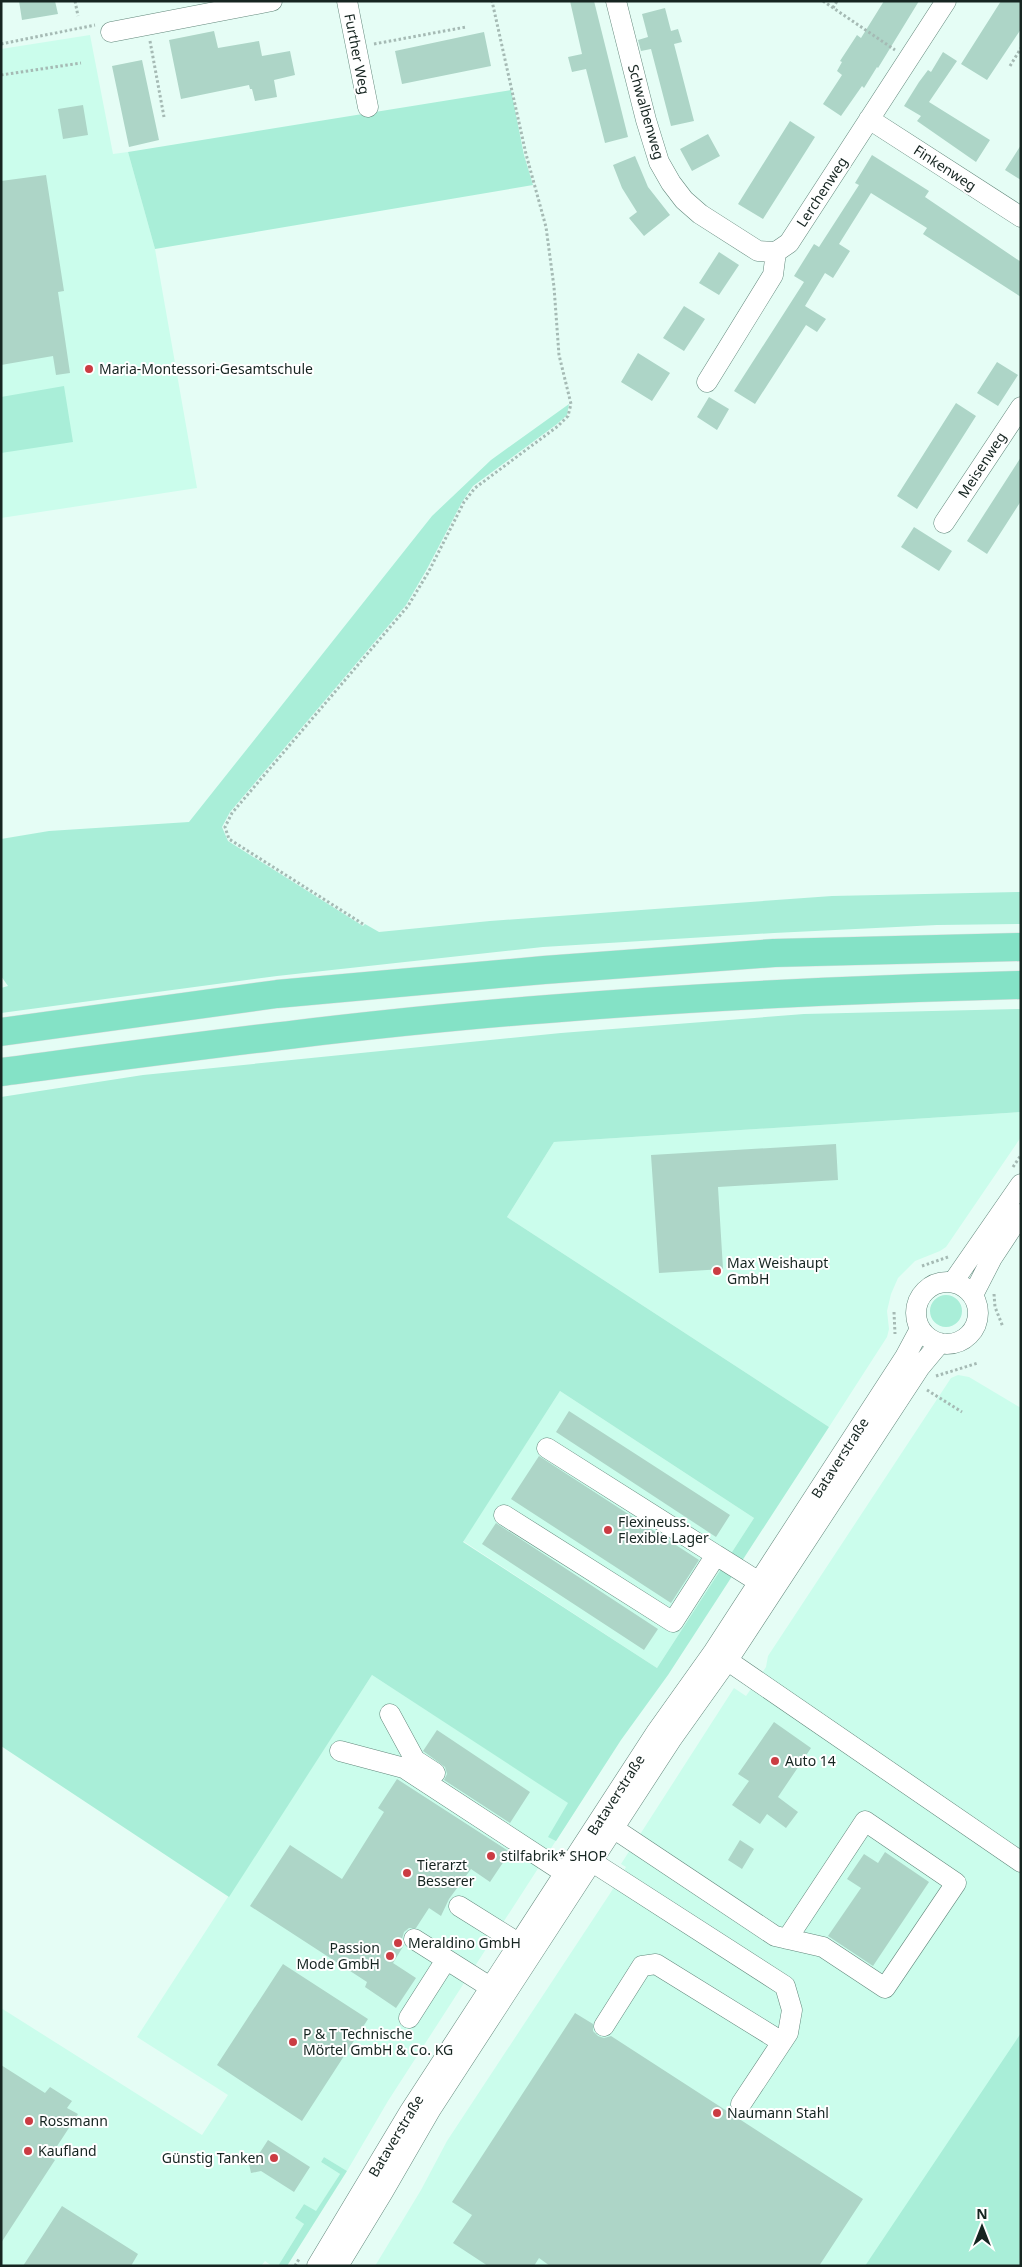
<svg xmlns="http://www.w3.org/2000/svg" width="1022" height="2267" font-family="'Noto Sans',sans-serif">
  <rect width="100%" height="100%" fill="#e5fdf5"/>
  <path fill="#cbfdec" d="M90 35 113 154 128 152 155 249 197 488 1 518V49Z
    M1021 1112V1137L946 1247 940 1251 915 1261 898 1278 891 1294 887 1311 889 1329 887 1337 829 1427 507 1217 554 1142Z
    M958 1375 969 1377 1021 1408V2266H375L421 2190 447 2141 611 1892 626 1867 621 1864 734 1688 746 1696 766 1667 768 1656 951 1378Z
    M560 1391 754 1518 657 1668 463 1541Z
    M372 1675 577 1808 388 2101 347 2171 324 2157 321 2162 340 2174 316 2212 304 2204 295 2218 304 2224 278 2266H272L265 2261 261 2266H1V2008L202 2135 228 2095 137 2037Z"/>
  <path fill="#a9eed8" fill-rule="evenodd" d="M511 90 524 155 533 185 155 249 128 152Z
    M64 386 73 442 1 453V397Z
    M569 404 567 415 557 424 473 486 462 502 427 569 406 605 230 812 222 827 228 841 363 926 365 924 379 932 490 921 832 896 1021 892V924L937 925 774 933 543 947 277 976 1 1013V988L8 986 1 976V839L49 831 189 822 432 516 491 460Z
    M1021 1009V1112L554 1142 507 1217 829 1427 668 1675 621 1740 556 1841 548 1837 568 1803 372 1675 229 1897 1 1746V1097L143 1075 561 1033 804 1014ZM560 1391 754 1518 657 1668 463 1542Z
    M930 1311a16 16 0 1 1 32 0a16 16 0 1 1-32 0Z
    M1021 2033V2266H865Z
    M324 2157 347 2171 287 2266H278L304 2224 295 2218 304 2204 316 2211 340 2174 321 2162Z"/>
  <path fill="#add5c7" d="M19 1H55L58 14 22 20Z
    M570 1H594L628 137 605 143 586 69 572 72 568 57 582 54Z
    M884 1H919L878 68 877 67 864 88 862 86 841 116 823 104 842 75 837 71 842 62 840 61 857 35 861 38Z
    M1001 1H1021V29L987 80 961 64Z
    M665 8 671 31 678 29 682 42 674 44 694 121 671 126 651 49 641 51 638 40 648 37 642 14Z
    M214 31 218 48 259 41 262 56 290 51 295 75 274 80 277 97 255 101 252 89H250L249 85 181 99 169 40Z
    M484 32 491 66 402 84 395 51Z
    M943 52 957 61 929 102 990 140 976 162 917 121 921 116 904 106 919 82 928 70 931 72Z
    M142 60 159 140 129 147 112 66Z
    M83 105 88 135 63 139 58 109Z
    M790 121 815 137 763 219 738 204Z
    M708 134 720 156 692 171 680 149Z
    M1021 145V180L1005 170Z
    M872 155 929 191 925 197 1021 262V297L923 234 927 228 871 193 839 244 850 251 833 278 825 273 805 306 826 319 817 332 806 325 755 404 734 391 804 282 794 276 814 244 819 247 859 185 855 183Z
    M635 156 648 187 670 215 644 236 629 218 637 212 622 188 613 165Z
    M46 175 64 291 58 292 70 373 56 375 53 356 1 365V181Z
    M719 252 739 265 719 295 699 283Z
    M684 306 705 319 684 351 663 338Z
    M638 353 670 373 652 401 621 382Z
    M997 362 1018 375 998 406 977 393Z
    M709 397 729 409 717 430 697 417Z
    M956 403 976 416 917 509 897 496Z
    M1021 457V501L987 554 967 541Z
    M914 527 952 551 939 571 901 547Z
    M836 1144 838 1180 718 1187 723 1269 659 1273 651 1155Z
    M569 1411 730 1515 716 1537 556 1432Z
    M539 1456 699 1560 671 1603 511 1499Z
    M496 1523 658 1629 644 1650 482 1544Z
    M774 1722 811 1748 778 1797 798 1812 786 1828 767 1814 760 1824 732 1805 749 1781 738 1774Z
    M437 1730 530 1792 510 1823 444 1780 447 1774 445 1767 423 1751Z
    M397 1779 510 1852 490 1882 471 1869 449 1899 441 1916 429 1908 416 1928H409L404 1932 402 1939 404 1945 393 1963 416 1978 396 2008 365 1987 367 1982 250 1906 290 1845 342 1879 384 1812 378 1808Z
    M740 1840 754 1849 742 1869 728 1860Z
    M885 1852 929 1882 873 1966 828 1936 861 1888 847 1879 864 1854 878 1863Z
    M283 1964 368 2019 302 2121 217 2065Z
    M575 2013 593 2024V2031L598 2036 604 2038 611 2036 863 2199 819 2266H550L539 2258 534 2266H488L453 2243 472 2215 452 2202Z
    M1 2065 45 2093 50 2087 72 2101 67 2108 78 2114 50 2157 55 2160 1 2243Z
    M268 2140 310 2167 294 2192 261 2171 251 2173 248 2159 257 2157Z
    M62 2206 138 2254 131 2266H23Z"/>
  <g fill="none" stroke-linecap="round" stroke-linejoin="round">
    <defs>
      <path id="minor" d="M347 1 368 107
        M616 1 646 120 659 162 671 183 684 200 700 214 758 251 776 252
        M111 32 272 1
        M869 119 1021 217
        M707 382 773 275 776 252 789 243 946 1
        M944 523 1021 407
        M953 1282 1021 1184
        M916 1313a31 31 0 1 1 62 0a31 31 0 1 1-62 0Z
        M973 1295 992 1258 1021 1214
        M504 1515 673 1622 716 1555 547 1448
        M716 1555 759 1582
        M718 1654 1021 1862
        M390 1714 415 1760 435 1773
        M340 1751 404 1768 577 1881
        M604 1822 775 1936 823 1947 885 1988 956 1883 865 1821 787 1939
        M580 1854 785 1986 792 2010 788 2033 741 2104
        M459 1906 531 1951
        M414 1939 501 1994
        M409 2018 446 1960
        M604 2026 642 1966 656 1964 782 2042
        M317 2266 410 2111 657 1731 714 1651 905 1357 920 1329
        M338 2266 383 2192 431 2109 671 1740 728 1660 920 1367 940 1343"/>
      <path id="highway" d="M1 1032 277 994 544 970 774 953 1021 947
        M1 1072C183 1048 365 1023 548 1009 705 996 863 989 1021 985"/>
    </defs>
    <use href="#minor" stroke="#62877b" stroke-width="21"/>
    <use href="#highway" stroke="#dee0e0" stroke-width="29"/>
    <path stroke="#a5bab4" stroke-width="3" stroke-dasharray="2.5 2.5" stroke-linecap="butt" d="M75 1 78 16
      M823 1 895 50
      M833 8 837 1
      M150 41 164 117
      M1 44 95 25
      M374 44 466 27
      M1010 66 1021 48
      M1 75 81 63
      M363 924 229 839 225 827 232 813 408 606 429 571 464 502 475 488 558 426 568 416 571 404 559 355 554 287 546 227 526 154 492 1
      M1013 1167 1021 1155
      M922 1266 948 1257
      M994 1294 995 1307 1003 1327
      M894 1312 895 1334
      M936 1376 978 1363
      M927 1390 962 1412
      M295 2266 299 2259"/>
    <use href="#minor" stroke="#fff" stroke-width="20"/>
    <use href="#highway" stroke="#84e2c6" stroke-width="28"/>
  </g>
  <g fill="#cb3c43" stroke="#fff" stroke-width="2">
    <circle cx="89" cy="369" r="5"/>
    <circle cx="717" cy="1271" r="5"/>
    <circle cx="608" cy="1530" r="5"/>
    <circle cx="775" cy="1761" r="5"/>
    <circle cx="491" cy="1856" r="5"/>
    <circle cx="407" cy="1873" r="5"/>
    <circle cx="398" cy="1943" r="5"/>
    <circle cx="390" cy="1956" r="5"/>
    <circle cx="293" cy="2042" r="5"/>
    <circle cx="717" cy="2113" r="5"/>
    <circle cx="29" cy="2121" r="5"/>
    <circle cx="28" cy="2151" r="5"/>
    <circle cx="274" cy="2158" r="5"/>
  </g>
  <g text-anchor="middle" stroke-width="4" stroke-linejoin="round" paint-order="stroke">
    <g font-size="14" fill="#162521" stroke="#fff">
      <text transform="translate(357 54) rotate(79)" y="5">Further Weg</text>
      <text transform="translate(646 112) rotate(74)" y="5">Schwalbenweg</text>
      <text transform="translate(945 168) rotate(33)" y="5">Finkenweg</text>
      <text transform="translate(822 192) rotate(-57)" y="5">Lerchenweg</text>
      <text transform="translate(982 465) rotate(-57)" y="5">Meisenweg</text>
      <text transform="translate(840 1458) rotate(-57)" y="5">Bataverstraße</text>
      <text transform="translate(616 1795) rotate(-57)" y="5">Bataverstraße</text>
      <text transform="translate(396 2136) rotate(-59)" y="5">Bataverstraße</text>
    </g>
    <g font-size="14" fill="#162521" stroke="#fff" text-anchor="start">
      <text x="99" y="374">Maria-Montessori-Gesamtschule</text>
      <text x="727" y="1268">Max Weishaupt<tspan x="727" dy="16">GmbH</tspan></text>
      <text x="618" y="1527">Flexineuss.<tspan x="618" dy="16">Flexible Lager</tspan></text>
      <text x="785" y="1766">Auto 14</text>
      <text x="501" y="1861">stilfabrik* SHOP</text>
      <text x="417" y="1870">Tierarzt<tspan x="417" dy="16">Besserer</tspan></text>
      <text x="408" y="1948">Meraldino GmbH</text>
      <text x="380" y="1953" text-anchor="end">Passion<tspan x="380" dy="16">Mode GmbH</tspan></text>
      <text x="303" y="2039">P &amp; T Technische<tspan x="303" dy="16">Mörtel GmbH &amp; Co. KG</tspan></text>
      <text x="727" y="2118">Naumann Stahl</text>
      <text x="39" y="2126">Rossmann</text>
      <text x="38" y="2156">Kaufland</text>
      <text x="264" y="2163" text-anchor="end">Günstig Tanken</text>
    </g>
  </g>
  <rect width="1022" height="2267" fill="none" stroke="#162521" stroke-width="5"/>
  <g transform="translate(982 2227)" stroke="#ffffff" stroke-width="4" paint-order="stroke">
  <path d="M0-4L9 19L0 12L-9 19Z" fill="#162521"/>
  <text y="-8" font-size="14" font-weight="bold" text-anchor="middle" fill="#162521">N</text>
  </g>
</svg>
